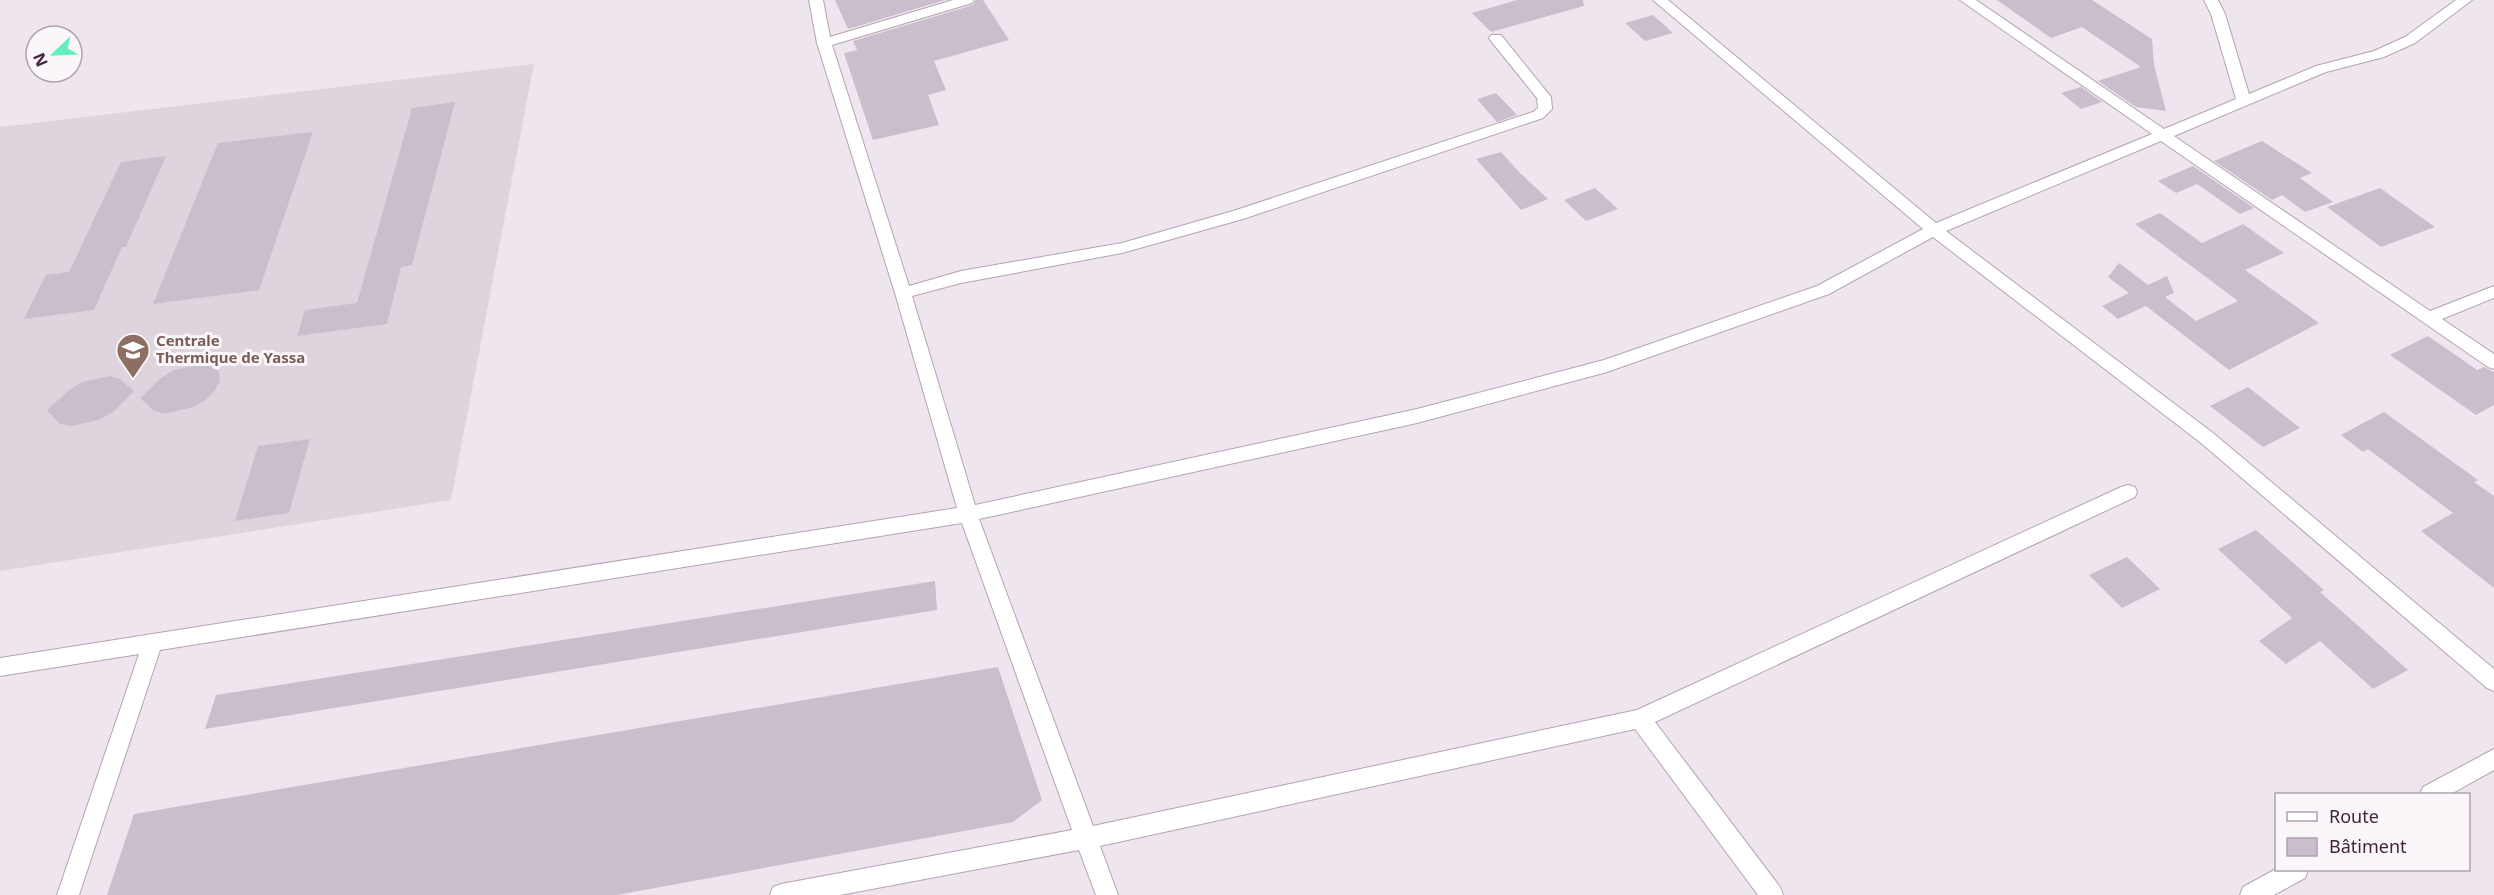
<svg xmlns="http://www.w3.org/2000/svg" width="2494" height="895" font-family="'Noto Sans',sans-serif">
  <rect width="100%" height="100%" fill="#eee5ee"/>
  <path fill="#ded4de" d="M534 64 451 500 0 571V127Z"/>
  <path fill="#cbbecc" d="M835 0H945L848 29Z
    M976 0H983L1009 40 934 61 946 90 928 95 939 125 873 140 844 53 857 50 853 41 973 5Z
    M1517 0H1583L1584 6 1491 32 1472 13Z
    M1997 0H2092L2152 39 2154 65 2166 111 2136 107 2098 81 2141 67 2082 27 2051 38Z
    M1653 15 1673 33 1645 41 1625 23Z
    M2081 87 2102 102 2081 109 2061 93Z
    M1496 93 1517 115 1497 122 1477 99Z
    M455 102 412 265 401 267 387 324 297 336 305 310 357 303 412 108Z
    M313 132 259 290 153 304 218 143Z
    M2262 141 2312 173 2300 178 2333 202 2305 212 2282 195 2272 200 2214 161Z
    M1501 152 1519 172 1548 199 1521 210 1476 159Z
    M166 156 126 247H122L94 310 24 319 46 275 69 272 121 162Z
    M2193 166 2254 208 2240 214 2197 184 2176 193 2158 181Z
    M1595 188 1618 209 1586 221 1564 200Z
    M2380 188 2435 227 2381 247 2327 207Z
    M2160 213 2202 243 2243 224 2284 253 2245 270 2319 323 2229 370 2146 306 2118 319 2102 306 2129 293 2108 277 2119 263 2148 285 2167 276 2174 293 2165 297 2196 321 2238 301 2135 224Z
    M2428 336 2477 370 2484 367 2494 372V405L2476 415 2390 355Z
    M202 364 212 367 219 372 220 381 215 390 206 400 193 407 165 414 154 411 140 398 161 378 174 370Z
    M110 376 120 379 134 391 113 412 99 420 71 426 60 424 47 410 69 390 82 382Z
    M2248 387 2300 428 2263 447 2210 406Z
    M2384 412 2478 480 2474 482 2494 496V588L2421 531 2453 513 2368 449 2363 452 2341 435Z
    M310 439 289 513 235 521 258 446Z
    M2256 530 2324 590 2320 592 2408 670 2373 689 2320 641 2286 664 2259 641 2292 618 2218 549Z
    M2127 557 2160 589 2122 608 2089 575Z
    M935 581 937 610 205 729 216 695Z
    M998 667 1042 800 1013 822 617 895H107L134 814Z"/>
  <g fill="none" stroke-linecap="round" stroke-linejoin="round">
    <defs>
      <path id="street" d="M809 0H823L830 37 953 0H974L972 3 832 45 909 286 961 271 1122 243 1233 211 1533 112 1538 108 1537 98 1491 41 1489 38 1491 35H1501L1551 97 1552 109 1543 118 1243 219 1122 253 961 283 912 296 975 505 1417 409 1604 360 1817 286 1923 229 1653 0H1668L1936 223 2152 134 1960 0H1976L2164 129 2236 99 2211 14 2204 0H2218L2225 14 2249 94 2316 66 2374 51 2405 37 2456 0H2472L2415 43 2384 57 2326 72 2174 136 2430 311 2494 286V298L2442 319 2494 354V369L2488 367 2161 141 1946 231 2213 433 2494 669V691L2487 688 2201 443 1933 237 1829 294 1607 372 1417 423 979 519 1093 826 1637 710 2121 487 2128 485 2135 487 2137 492 2135 497 1655 722 1780 887 1783 895H1758L1635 729 1100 846 1118 895H1096L1079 850 840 895H770L773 887 781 884 1072 830 962 523 160 650 79 895H57L139 654 0 676V658L957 508 895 293 817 43Z
        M2494 749V770L2451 794H2420L2423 787Z
        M2276 869 2308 870 2305 878 2274 895H2240L2243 887Z"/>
    </defs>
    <use href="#street" stroke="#b3a4b1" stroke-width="2"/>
    <use href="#street" fill="#fff" fill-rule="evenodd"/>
  </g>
  <defs>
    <symbol id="school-pin" viewBox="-11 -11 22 30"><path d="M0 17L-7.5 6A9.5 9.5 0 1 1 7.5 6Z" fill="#8d6e63" stroke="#faf6fa"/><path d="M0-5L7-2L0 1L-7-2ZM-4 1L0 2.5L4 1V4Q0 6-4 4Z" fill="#fff"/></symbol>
  </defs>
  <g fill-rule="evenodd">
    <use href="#school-pin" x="114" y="331" width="38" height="52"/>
  </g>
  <g text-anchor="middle" stroke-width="6" stroke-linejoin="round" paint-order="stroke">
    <g font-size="15" font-weight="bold" fill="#785e54" stroke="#faf6fa" text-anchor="start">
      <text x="156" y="346">Centrale<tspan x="156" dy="17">Thermique de Yassa</tspan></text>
    </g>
  </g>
  <rect x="2275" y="793" width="195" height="78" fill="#faf6fa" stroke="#b0a2ae" stroke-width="1.5"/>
  <rect x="2287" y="812" width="30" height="9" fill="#ffffff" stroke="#b0a2ae" stroke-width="1.5"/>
  <text x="2329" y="823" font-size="18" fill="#40253c">Route</text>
  <rect x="2287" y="838" width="30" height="18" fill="#cbbecc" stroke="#b0a2ae" stroke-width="1.5"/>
  <text x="2329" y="853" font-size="18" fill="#40253c">Bâtiment</text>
  <g transform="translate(54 54) rotate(247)"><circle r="28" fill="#faf6fa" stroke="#b0a2ae" stroke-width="1.5"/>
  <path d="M0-4.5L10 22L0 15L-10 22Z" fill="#63eec1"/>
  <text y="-9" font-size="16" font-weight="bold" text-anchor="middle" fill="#40253c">N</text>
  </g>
</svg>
